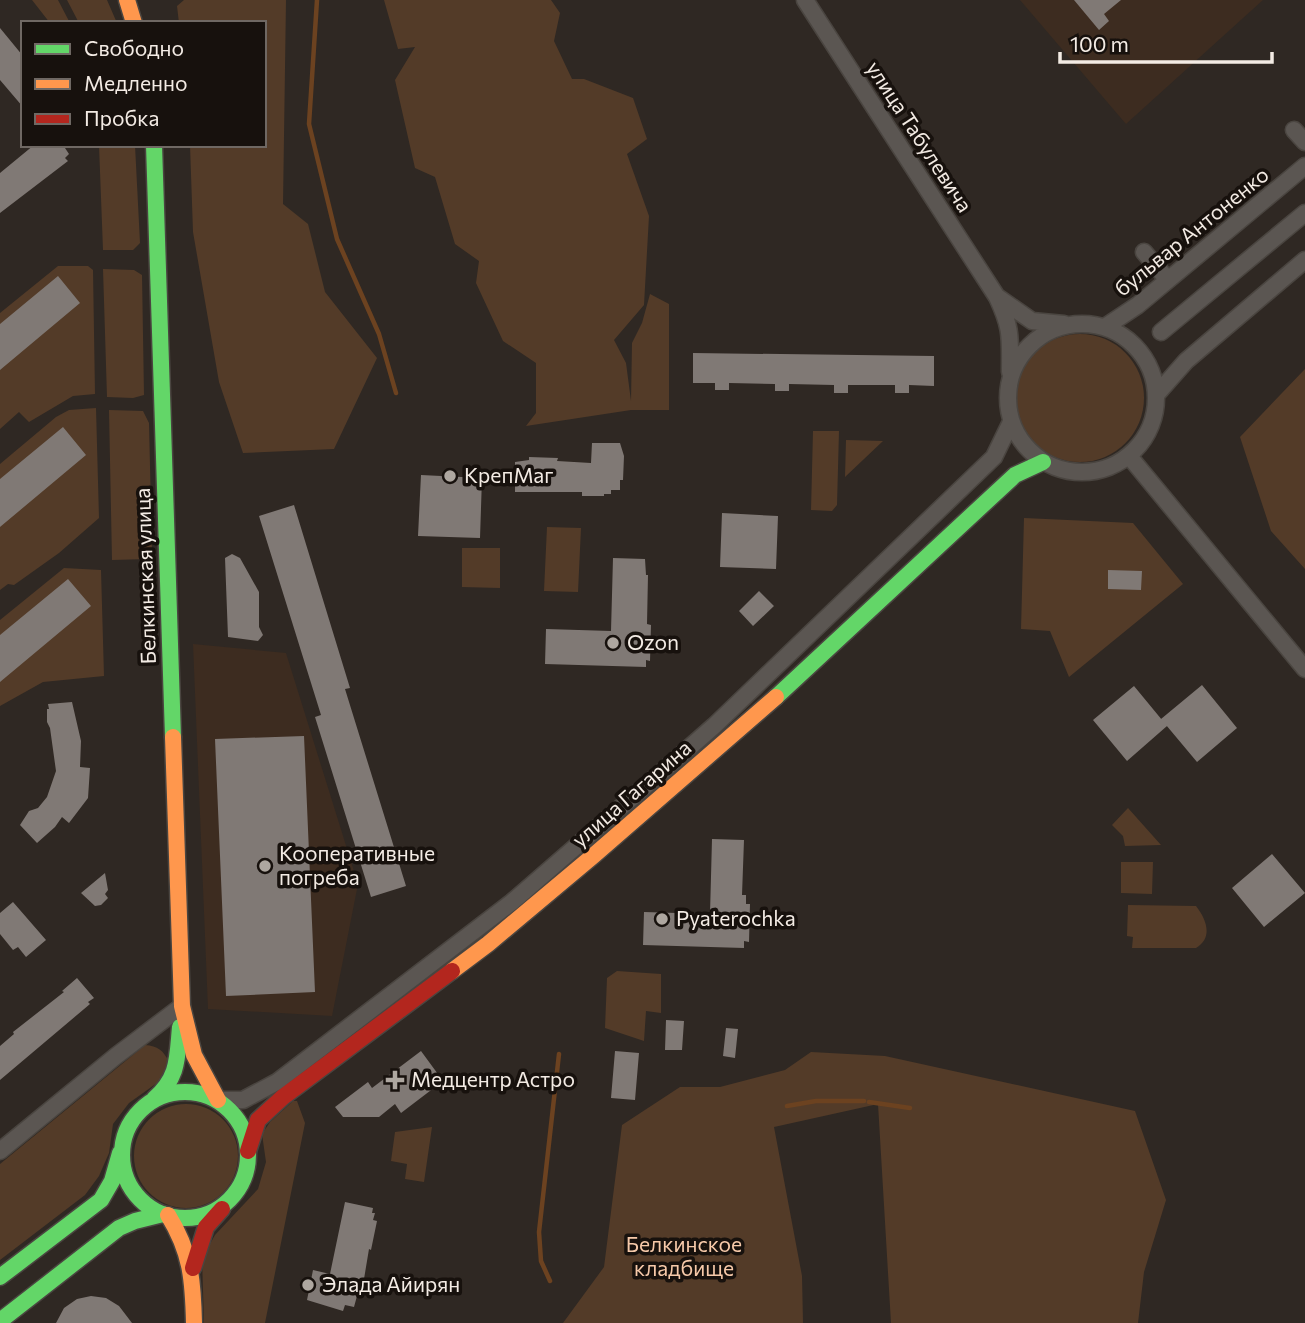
<svg xmlns="http://www.w3.org/2000/svg" width="1305" height="1323" font-family="Commissioner,sans-serif">
  <rect width="100%" height="100%" fill="#2f2823"/>
  <path fill="#3d2c20" d="M1020 0H1263L1126 124Z
    M193 644 286 653 358 884 332 1016 208 1009Z"/>
  <path fill="#533b28" d="M32 0H58L70 23H50Z
    M67 0H107L117 23H79Z
    M184 0H286L283 204 308 224 325 292 377 358 334 449 243 453 219 382 193 232 190 145H264V23H179L177 6Z
    M384 0H551L560 13 554 41 572 79H584L633 98 647 139 627 154 649 216 644 305 614 340 626 363 631 401 632 343 642 323 650 294 669 304V410H631L526 426 536 413V363L503 341 476 283 479 261 455 244 435 177 415 168 395 80 415 47 398 49Z
    M99 145H135L140 243 133 250H103Z
    M58 266H88L93 270 95 394 73 396 29 422 19 412 0 429V313Z
    M103 269 134 270 142 275 144 395 133 398 107 397Z
    M1016 398a64 64 0 1 1 128 0a64 64 0 1 1-128 0Z
    M1305 369V569L1271 531 1240 437Z
    M96 408 99 518 59 553 14 585 8 584 0 590V464L56 417 69 410Z
    M109 410 143 411 149 423 152 552 148 559 112 560Z
    M813 431H839L837 505 832 511 811 510Z
    M846 440 883 441 845 477Z
    M1024 518 1133 523 1183 584 1069 677 1050 631 1021 629Z
    M547 527 581 528 578 592 544 591Z
    M462 548H500V588L462 587Z
    M64 568 101 570 104 676 43 682 0 706V620Z
    M1128 808 1161 845 1125 846 1123 836 1112 825Z
    M1121 862H1153L1152 894 1121 893Z
    M1128 905 1196 906C1207 920 1213 938 1196 948H1132L1133 937 1127 936Z
    M617 971 661 974V1013L646 1011 644 1041 605 1028 607 978Z
    M145 1045C158 1046 163 1050 169 1062L164 1078 129 1103 113 1124 109 1153 99 1176 85 1195 0 1260V1164Z
    M811 1052 885 1056 1135 1111 1166 1200 1144 1272 1138 1323H891L878 1104 774 1127 802 1276 803 1323H563L604 1267 622 1125 680 1087H720L785 1070Z
    M293 1101H297L305 1123 265 1323H204L202 1258 215 1235 258 1189 266 1162 262 1134 270 1122Z
    M134 1156a52 52 0 1 1 104 0a52 52 0 1 1-104 0Z
    M432 1127 424 1182 405 1179 407 1164 391 1161 395 1132Z"/>
  <g fill="none" stroke-linecap="round" stroke-linejoin="round">
    <path stroke="#6c4220" stroke-width="4.5" d="M317 0 309 124 337 239 379 334 396 393
      M869 1102 910 1108
      M787 1106 816 1101H864
      M550 1281 541 1261 539 1232 559 1054"/>
  </g>
  <path fill="#807975" d="M1074 0H1121L1104 14 1109 21 1099 30Z
    M0 28 23 56V107L0 80Z
    M34 145H63L69 154 65 158 68 161 0 213V173Z
    M58 276 80 303 0 370V324Z
    M693 353 934 356V386L909 385V393H895V385H848V393H834V385L789 384V391H775V384L729 383V390H715V383H693Z
    M63 427 86 455 0 527V479Z
    M592 443H620L624 456 623 480H620V490H611V494H604V496H582V492H515V462L529 460V457L558 458 557 461 591 463Z
    M421 475 482 478 480 538 418 536Z
    M294 505 350 688 345 689 406 886 371 897 315 717 321 715 259 516Z
    M722 513 778 516 776 569 720 567Z
    M232 554 240 558 259 592V627L263 635 258 641 228 637 225 558Z
    M613 558 645 559 646 575H648L647 624 651 625 650 661 646 660V667L545 664 546 629 611 631Z
    M1108 570 1142 571 1141 590 1108 589Z
    M68 579 91 606 0 682V635Z
    M759 591 774 606 753 626 739 611Z
    M1202 685 1237 728 1197 762 1161 719Z
    M1134 686 1167 726 1127 761 1093 720Z
    M72 702 81 741 80 767 90 768 88 798 69 823 62 817 55 827 37 843 20 825 29 811 38 808 47 797 56 771 50 728 47 722V709H49L48 704Z
    M304 736 315 992 226 996 215 739Z
    M712 839 744 840 742 895H746V904H750L749 942 744 941V948L643 945 644 912 710 914Z
    M1272 854 1305 893 1264 927 1232 888Z
    M105 873 108 890 105 894 108 898 101 905 95 906 81 893Z
    M13 902 46 940 26 957 18 947 13 950 0 934V913Z
    M77 978 94 998 88 1002 90 1004 0 1080V1046L14 1034 13 1032 64 992 62 991Z
    M666 1020 684 1021 682 1050H665Z
    M726 1028 738 1029 735 1058 723 1056Z
    M421 1051 443 1081 401 1113 395 1104 379 1117H343L335 1107 368 1082 372 1088Z
    M615 1051 639 1053 635 1100 611 1098Z
    M345 1202 373 1208 372 1213H375L373 1220 377 1221 371 1250 369 1249 361 1297 357 1296 354 1307 345 1305 343 1311 307 1300 313 1270 330 1274Z
    M91 1296 106 1298 119 1306 132 1323H56L64 1308 77 1299Z"/>
  <g fill="none" stroke-linecap="round" stroke-linejoin="round">
    <defs>
      <path id="street" d="M805 0 997 297C1012 329 1010 337 1010 372
        M1294 130 1305 142
        M1144 252 1168 280
        M999 298 1032 321 1064 324
        M1008 398a74 74 0 1 1 148 0a74 74 0 1 1-148 0Z
        M1105 327 1138 305 1305 166
        M1161 332 1305 213
        M1156 395 1186 361 1305 260
        M1129 456 1305 669
        M218 1100H243L277 1082 512 902 648 784 714 726 994 457 1011 422
        M0 1151 116 1056 182 1006"/>
      <path id="fast" d="M154 145 173 737
        M776 697 1015 475 1043 462
        M122 1155a63 63 0 1 1 126 0a63 63 0 1 1-126 0Z
        M154 1099C179 1077 177 1058 180 1027
        M0 1277 101 1200 112 1181 120 1153
        M0 1321 119 1228 135 1221 163 1214"/>
      <path id="slow" d="M127 0 134 23
        M173 737 182 1006 194 1055 218 1100
        M452 971 488 944 593 856 776 697
        M168 1215C191 1252 193 1280 194 1323"/>
      <path id="jam" d="M248 1151 258 1120 283 1097 452 971
        M193 1268 206 1227 222 1209"/>
    </defs>
    <use href="#street" stroke="#4a4540" stroke-width="19"/>
    <use href="#fast" stroke="#4a4540" stroke-width="19"/>
    <use href="#slow" stroke="#4a4540" stroke-width="19"/>
    <use href="#jam" stroke="#4a4540" stroke-width="19"/>
    <use href="#street" stroke="#5b5652" stroke-width="16"/>
    <use href="#fast" stroke="#63d668" stroke-width="16"/>
    <use href="#slow" stroke="#ff974d" stroke-width="16"/>
    <use href="#jam" stroke="#b3261e" stroke-width="16"/>
  </g>
  <g fill="#aea7a0" stroke="#17110d" stroke-width="2.5">
    <circle cx="450" cy="476" r="7"/>
    <circle cx="613" cy="643" r="7"/>
    <circle cx="265" cy="866" r="7"/>
    <circle cx="662" cy="919" r="7"/>
    <path d="M391.5 1069.5h7v7h7v7h-7v7h-7v-7h-7v-7h7z"/>
    <circle cx="308" cy="1285" r="7"/>
  </g>
  <g text-anchor="middle" stroke-width="7" stroke-linejoin="round" paint-order="stroke">
    <g font-size="21" fill="#f3ebe4" stroke="#17110d">
      <text transform="translate(919 137) rotate(57)" y="7">улица Табулевича</text>
      <text transform="translate(1192 232) rotate(-39)" y="7">бульвар Антоненко</text>
      <text transform="translate(146 576) rotate(-92)" y="7">Белкинская улица</text>
      <text transform="translate(632 794) rotate(-41)" y="7">улица Гагарина</text>
    </g>
    <g font-size="21" fill="#f3ebe4" stroke="#17110d" text-anchor="start">
      <text x="464" y="483">КрепМаг</text>
      <text x="627" y="650">Ozon</text>
      <text x="279" y="861">Кооперативные<tspan x="279" dy="24">погреба</tspan></text>
      <text x="676" y="926">Pyaterochka</text>
      <text x="411" y="1087">Медцентр Астро</text>
      <text x="322" y="1292">Элада Айирян</text>
    </g>
    <g font-size="21" fill="#f6c9a9" stroke="#17110d">
      <text x="684" y="1252">Белкинское<tspan x="684" dy="24">кладбище</tspan></text>
    </g>
  </g>
  <rect x="21" y="21" width="245" height="126" fill="#17110d" stroke="#6f6863" stroke-width="2"/>
  <rect x="35" y="44" width="35" height="10" fill="#63d668" stroke="#6f6863" stroke-width="2"/>
  <text x="84" y="56" font-size="21" fill="#f3ebe4">Свободно</text>
  <rect x="35" y="79" width="35" height="10" fill="#ff974d" stroke="#6f6863" stroke-width="2"/>
  <text x="84" y="91" font-size="21" fill="#f3ebe4">Медленно</text>
  <rect x="35" y="114" width="35" height="10" fill="#b3261e" stroke="#6f6863" stroke-width="2"/>
  <text x="84" y="126" font-size="21" fill="#f3ebe4">Пробка</text>
  <path d="M1060 52v10h212v-10" fill="none" stroke="#f3ebe4" stroke-width="3.5"/>
  <text x="1070" y="52" font-size="21" fill="#f3ebe4" stroke="#17110d" stroke-width="5" paint-order="stroke">100 m</text>
</svg>
